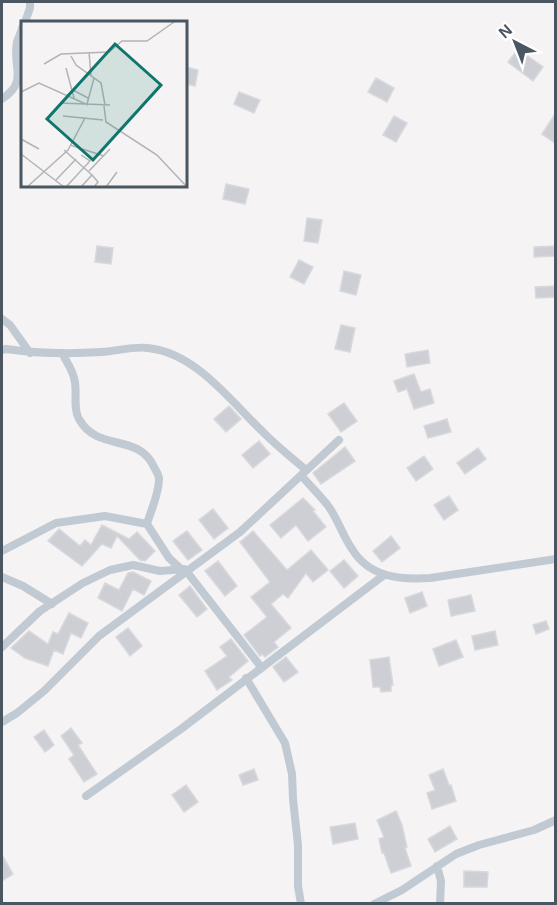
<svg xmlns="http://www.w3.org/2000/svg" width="557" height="905" font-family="Arial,sans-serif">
  <rect width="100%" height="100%" fill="#f5f3f3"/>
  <path fill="#cdcfd5" stroke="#d7d9de" stroke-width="1.5" d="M518 49 543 67 533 81 508 62Z
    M186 67 198 70 195 86 186 84Z
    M376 78 394 88 387 102 368 92Z
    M239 92 260 100 254 113 234 104Z
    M555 114V143L542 134Z
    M394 116 407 123 396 142 383 135Z
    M226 184 249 189 245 204 223 199Z
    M307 218 322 220 318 243 304 241Z
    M97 246 113 248 111 264 95 262Z
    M555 246V256L534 257V247Z
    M299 260 313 267 304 284 290 277Z
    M344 271 361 275 356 295 340 291Z
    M555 286V297L536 298 535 287Z
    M341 325 355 328 350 352 335 349Z
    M428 350 430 363 407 367 405 354Z
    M414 374 421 392 430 389 434 403 414 409 407 389 398 392 394 381Z
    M344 403 357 421 341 432 328 414Z
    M229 406 241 419 226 432 214 419Z
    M447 419 451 432 428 438 424 426Z
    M259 441 270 454 253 468 242 455Z
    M345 447 355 461 321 484 313 473Z
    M478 448 486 459 465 474 457 463Z
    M424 456 433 469 416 481 407 468Z
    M449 496 458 510 444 520 434 505Z
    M303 498 315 510 313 511 326 527 308 541 296 525 281 538 270 525Z
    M213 509 228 528 214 539 199 520Z
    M102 525 129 539 137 532 155 551 145 561 140 560 117 536 111 548 102 544 82 566 48 541 59 529 80 546 85 540 91 545Z
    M187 531 202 550 188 560 173 541Z
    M253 531 287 570 311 550 328 570 313 582 306 573 288 598 283 594 271 604 291 628 274 642 278 647 265 657 262 654 260 656 244 635 267 617 251 597 270 582 240 542Z
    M391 536 400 548 382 562 373 551Z
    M344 560 358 576 344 588 330 571Z
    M218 561 237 586 225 596 205 571Z
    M133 572 151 581 144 595 133 589 122 611 98 598 105 583 119 590 128 573Z
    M190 586 207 609 197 617 179 595Z
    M422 592 427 606 410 613 405 598Z
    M471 595 475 611 451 616 448 600Z
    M69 613 88 623 81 638 71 633 63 654 54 650 48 666 25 658 11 648 29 631 48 644 53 632 58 634Z
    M546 621 549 629 536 634 533 625Z
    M128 628 142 646 130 656 116 637Z
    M495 631 498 645 475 650 472 636Z
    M231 639 248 661 229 677 232 680 217 690 205 671 227 656 220 647Z
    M456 640 463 657 439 666 433 649Z
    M286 657 298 672 284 682 273 667Z
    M389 657 393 685H391V691L381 692 380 687H373L370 660Z
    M71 728 82 743 78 745 97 774 84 782 69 759 74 755 61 736Z
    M44 730 54 745 45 752 34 737Z
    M254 769 258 780 243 785 239 775Z
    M443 769 449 785H451L456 801 432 809 427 793 435 790 429 775Z
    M186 785 198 802 184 812 172 795Z
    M396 811 402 825 407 847 405 848 411 866 391 873 384 853H382L379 839 384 837 377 820Z
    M355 823 358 839 333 844 330 827Z
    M450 826 457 839 435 852 428 839Z
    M2 855 13 874 2 881Z
    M464 871 488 872 487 887H464Z"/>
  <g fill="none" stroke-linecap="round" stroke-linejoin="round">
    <path stroke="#c1cad2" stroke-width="8" d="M25 22 30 8V2
      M2 99C29 81 12 68 17 42 18 38 21 33 22 28
      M2 319 10 325 30 353
      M2 350 6 349C39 354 69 354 102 352 117 351 134 346 148 348 197 353 232 403 265 434 278 447 292 458 306 470
      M62 353C67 363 74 371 75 383 77 394 73 409 79 419 98 453 138 432 154 467 156 471 159 475 159 479 159 494 151 510 147 524L169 558 182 570
      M301 475C310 486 321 496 329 507 338 520 343 536 352 549 369 577 399 580 430 578L556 559
      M2 551 56 523 105 516 147 524
      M187 572 261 667
      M2 577 23 586 52 604
      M2 647 40 611 83 583 110 570 133 565 160 571 184 569
      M246 678 285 743 292 774 293 799 298 845V886L301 904
      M2 722 17 713 44 691 99 636 240 532 339 440
      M86 796 181 729 384 575
      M437 866 441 881 440 904
      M374 904 402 890 456 854 479 845 534 830 556 820"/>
  </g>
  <g transform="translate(21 21)">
    <rect width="166" height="166" fill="#f5f3f3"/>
    <path fill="none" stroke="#b1b4b9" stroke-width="1.5" d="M68 31 70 54M50 35 55 44 80 62 84 84M23 43 40 33 88 31 101 20H126L153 1M45 47 53 77M50 68 67 77M0 71 18 62 67 84M39 82 89 84M66 83 73 57M83 85 85 101 136 134 166 166M42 95 82 99M0 118 18 128M49 124 83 135M43 129 71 154M0 133 43 166M68 150 89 128M35 159 55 138M6 166 47 129 64 97M45 166 69 140 60 134M60 166 71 154 77 161 73 166M85 166 96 151"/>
    <path fill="#0f766e" fill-opacity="0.15" stroke="#0f766e" stroke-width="3" d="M94 23 140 64 72 139 26 98Z"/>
    <rect width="166" height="166" fill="none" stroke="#4a5661" stroke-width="3"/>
  </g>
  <rect width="557" height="905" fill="none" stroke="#4a5661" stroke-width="6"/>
  <g transform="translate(515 42) rotate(318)" stroke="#ffffff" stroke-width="4.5" paint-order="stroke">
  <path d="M0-4.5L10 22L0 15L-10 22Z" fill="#4a5661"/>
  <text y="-9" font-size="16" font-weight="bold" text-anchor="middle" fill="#4a5661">N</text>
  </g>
</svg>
